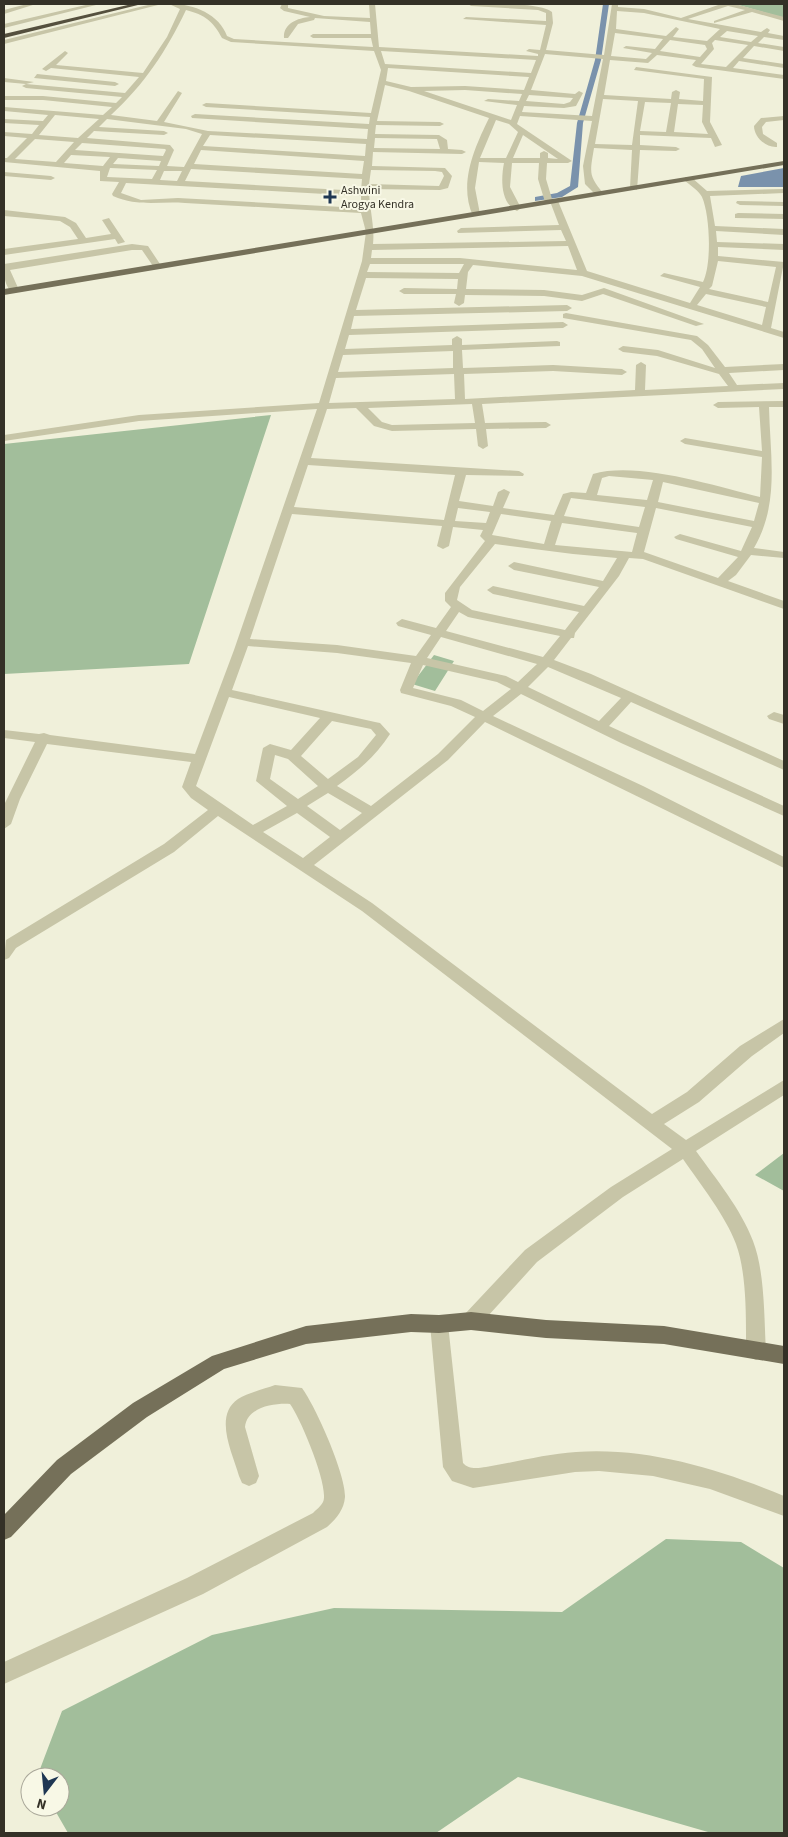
<svg xmlns="http://www.w3.org/2000/svg" width="788" height="1837" font-family="'Source Sans 3',sans-serif">
  <rect width="100%" height="100%" fill="#f0f0da"/>
  <path fill="#a2be9b" d="M735 4H784V18Z
    M271 415 189 664 4 674V444Z
    M434 655 454 661 435 691 412 684Z
    M784 1153V1191L755 1175Z
    M666 1539 741 1542 784 1568V1833L708 1832 518 1777 436 1833H68L53 1807H60V1777H37L62 1711 212 1635 334 1608 562 1612Z"/>
  <path fill="#7a92ac" d="M784 168V187H738L741 176Z"/>
  <g fill="none" stroke-linecap="round" stroke-linejoin="round">
    <path fill="#7a92ac" fill-rule="evenodd" d="M603 4H609L601 60 583 123 578 187 562 197 535 201V197L557 193 570 186 577 123 595 60Z"/>
    <path fill="#c7c5a7" fill-rule="evenodd" d="M27 4H36L4 14V10Z
      M90 4H100L4 28V24Z
      M152 4H162L4 44V40Z
      M169 4C191 3 219 13 227 36L234 39 373 47 371 38H313L310 36 313 34H371L370 22 315 18 314 20 298 24 288 38H284C283 24 297 18 310 17L284 11 280 8 282 4H288V8L324 16 370 18 369 4H375L379 47 538 56V54L526 51 529 49 540 50 546 25 463 19 466 17 546 21V13L538 10 471 6 468 4C486 4 539 2 552 12L553 23 546 50 604 55 612 4H618V7L644 9 681 18 721 4H735L784 17V21L752 12 714 23V21L745 10 728 6 688 19 761 32 767 28 770 30 768 33 784 36V40L764 37 758 43 784 47V51L754 46 743 58 784 64V68L739 61 733 68 784 75V79L696 67 692 65 696 60 657 55 648 63 610 60 604 95 671 99 672 92 676 90 680 92 679 99 703 101 704 79 634 70 636 67 712 77 710 122 722 145 715 147 711 138 640 135V145L676 147 680 149 676 151 640 150 637 190 630 188 632 150 594 148C590 173 588 175 604 194L597 196 585 184 583 166 592 121 520 116 517 124 572 161 568 163H547L546 179 552 199 558 201 587 271 690 303 700 287 660 276 664 273 703 282C712 264 710 215 702 197 699 191 690 185 685 181V177H691L707 191 784 189V193L710 196 715 226 784 229V235L716 231 717 242 784 244V250L718 247V256L784 262 771 328 784 332V338L582 276 473 265 468 272 466 289 544 290 582 295 604 288 704 324 696 326 603 294 582 301 544 296 465 295 464 303 459 306 454 303 456 294H404L399 291 404 288 457 289 458 279 366 278 356 310 567 305 572 308 567 311 354 316 351 329 563 322 568 325 563 328 349 335 345 349 452 345V339L457 336 462 339V345L557 341 560 342V346L462 350 463 368 553 365 622 369 627 372 622 375 553 371 464 374 465 399 635 390 636 365 641 362 646 365 645 390 728 386 719 374 657 356 623 352 618 349 623 346 658 350 715 368 702 349 691 340 563 318V314L566 313 697 336 708 345 725 367 784 364V370L729 373 737 385 784 383V389L482 404 485 423 546 422 551 425 546 428 486 429 488 446 483 449 478 446 476 429 392 431 374 426 356 408 327 409 311 458 519 471 524 474 523 476 466 475 459 501 493 506 498 492 504 489 510 492 503 508 554 515 563 494 571 492 586 493 593 474C638 461 714 486 760 497L762 457 685 444 680 441 685 438 762 451 759 407 718 408 713 405 718 402 784 401V407H769C770 456 780 503 754 548L784 552V558L751 555 736 575 728 581 784 601V609L643 559 629 558 619 576 575 633 574 638H571L554 660 591 674 784 761V770L631 702 609 726 784 806V816L621 743 521 694 493 716 643 786 784 857V868L485 722 448 760 314 865 372 903 652 1114 687 1092 740 1046 784 1019V1033L752 1056 699 1102 664 1124 686 1140 784 1080V1095L696 1151C716 1179 741 1209 753 1241 765 1272 764 1318 766 1351L763 1357 756 1360 749 1357 746 1351C746 1319 747 1274 736 1244 725 1215 701 1185 683 1159L623 1197 537 1262 478 1327 471 1330 464 1327 462 1321 464 1315 525 1250 611 1187 672 1149 362 911 218 816 174 852 16 948 9 958 4 960 6 940 164 844 208 810 191 798 182 787 191 762 47 744 20 799 11 824 4 829V805L35 742 4 738V730L39 734 44 733 50 735 195 754 234 650 317 409 139 421 4 441V435L139 415 319 403 362 261 366 232 361 213C302 210 244 206 185 203 159 201 138 207 113 196L112 194 119 182 100 181V171L4 162V158H7L27 138 4 136V132L32 134 39 125 4 123V119L43 121 48 115 4 111V107L103 115 112 107 43 100H4V96H43L116 103 122 97 26 88 22 86 26 84 4 82V78L34 82 26 84 125 93 139 77 51 68 46 71 42 69 65 51 68 53 56 65 143 73 167 37 180 9ZM186 10C205 15 213 21 222 38L231 42 374 51 381 70 371 113 206 103 202 105 206 107 370 117 369 124 195 114 191 116 192 118 368 129 367 139 208 131 164 122 182 93 178 91 157 121 111 115C144 85 167 50 186 10ZM617 11 644 13 720 29 707 41 673 37 679 29 676 27 666 36 616 29ZM727 31 758 36 751 42 720 37ZM615 33 663 39 655 49 626 46 623 48 652 53 646 59 611 56ZM670 40 705 45 707 49 700 57 660 51ZM715 40 748 45 726 67 701 64 714 49 712 43ZM381 51 536 60 531 73 385 64ZM545 54 603 59 592 116 522 112 524 106 564 108 576 106 583 93 579 91 575 94 531 90ZM388 68 529 77 524 90 465 86 411 87 386 81ZM385 85 409 91 489 118C475 147 458 183 473 216L480 214 475 188 479 162 504 163C501 178 500 203 517 211L521 208 510 187 512 163H539L538 179 545 202 551 204 559 225 461 228 457 231 458 233 561 230 566 241 373 244C375 226 369 207 369 189L440 190 448 188 452 176 445 168 372 166 373 152 462 154 466 152 462 150 448 149 447 140 439 135 375 134 376 125 440 126 444 124 440 122 377 121ZM465 90 522 94 519 101 488 99 484 101 517 105 511 120 424 91ZM529 95 573 98 570 102 564 104 526 101ZM603 99 638 101 632 145 595 144ZM645 102 671 103 666 132 640 131ZM678 104 703 105 702 122 708 134 674 132ZM55 115 99 119 78 138 39 135ZM107 119 186 129 202 134 184 167 167 166 174 150 170 145 87 138 94 131 164 135 168 133 164 131 99 127ZM496 120 509 124 518 132 506 158H480ZM210 135 366 144 365 156 203 146ZM523 135 558 159 548 158V153L544 151 540 153V158H513ZM375 138 437 139 440 149 374 148ZM35 139 74 142 56 162 15 159ZM82 143 165 149 166 150 163 156 75 150ZM201 150 364 161 362 174 194 164ZM71 155 110 157 103 166 64 163ZM118 158 161 161 159 166 113 164ZM110 168 157 170 152 179 107 177ZM191 169 362 179 361 191 185 181ZM371 170 435 171 442 172 444 176 439 186 369 184ZM164 171H182L177 181 160 180ZM126 183 361 196V208L178 198 141 200 121 193ZM568 246 577 270 460 258H371L372 250ZM718 261 776 267 768 302 709 289 712 286ZM370 264H464L459 273 367 272ZM706 294 766 307 762 325 697 305ZM453 351V368L338 372 343 355ZM454 374 455 399 329 403 336 378ZM472 404 475 423 392 425 382 422 368 408ZM308 465 455 475 444 520 294 507ZM609 476 653 480 647 500 597 495 602 478ZM663 482 759 503 754 521 658 502ZM571 498 645 507 639 527 564 516ZM458 508 490 512 486 523 455 521ZM656 508 752 527 741 551 680 534 674 537 676 539 738 557 718 578 644 552ZM292 514 442 526 437 546 443 549 449 546 453 527 483 530 480 536 485 541 445 593V601L451 607 436 628 402 619 396 623 398 626 431 635 416 656 337 645 250 639ZM501 514 551 521 544 544 492 535ZM562 523 637 533 632 552 555 545ZM495 544 573 554 617 558 603 581 514 562 508 566 514 570 599 587 584 606 493 586 487 590 493 594 579 612 565 630 472 610 457 600 460 587ZM459 612 468 617 560 636 543 657 446 631ZM441 637 537 664 518 682 506 676 427 658ZM248 646 337 653 411 663 400 690 401 693 451 706 475 717 438 754 371 806 337 786C358 771 376 756 390 734L380 723 375 722 232 690ZM423 665 497 682 511 689 483 711 461 700 413 688ZM548 667 621 698 599 721 528 687ZM229 697 320 718 291 750 270 744 263 748 256 781 287 806 253 825 196 786ZM332 721 371 729 376 735 358 757 328 779 301 756ZM275 755 288 759 318 786 298 799 270 779ZM328 793 362 813 340 830 307 806ZM297 813 330 837 303 858 263 832Z
      M37 74 115 82 119 84 115 86 34 78Z
      M784 116V120L766 122 762 127 763 134 777 143V147C766 148 754 137 754 126L761 118Z
      M4 172 51 176 55 178 51 180 4 176Z
      M737 201 784 202V206L740 205 736 203Z
      M4 210 65 217 76 223 86 238 111 234 102 220 109 218 125 242 118 244 115 239 4 255V249L78 239 70 227 60 221 4 216Z
      M738 213 784 214V219L735 218V214Z
      M132 244 148 246 162 267 161 269H155L142 250H132L10 270 19 290 14 293C4 288 4 274 4 264Z
      M774 712 784 715V724L769 719 767 716Z
      M439 1315 446 1318 448 1324 463 1463C469 1470 478 1468 486 1467 516 1462 546 1454 576 1452 647 1447 719 1469 784 1496V1516L710 1489 653 1476 599 1471 575 1472 473 1488 452 1481 443 1467 430 1324 432 1318Z
      M275 1385 302 1388C316 1407 346 1475 345 1497 344 1510 336 1519 327 1527L203 1594 4 1684V1662L187 1578 313 1513C316 1510 321 1506 323 1502 330 1488 300 1417 290 1404 274 1403 247 1407 245 1427L259 1476 256 1483 249 1486 242 1483 239 1476C233 1454 213 1416 238 1399 248 1393 264 1389 275 1385Z"/>
    <path fill="#757059" fill-rule="evenodd" d="M784 161V165L4 295V289Z
      M471 1312 546 1320 664 1326 784 1346V1364L664 1344 546 1338 471 1330 439 1333 411 1332 306 1344 224 1369 147 1417 71 1474 11 1537 4 1540V1515L57 1460 133 1403 212 1356 306 1326 411 1314 439 1315Z"/>
    <path fill="#55503e" fill-rule="evenodd" d="M132 4H142L4 38V34Z"/>
  </g>
  <path fill="#1f3753" stroke="#f8f8e6" stroke-width="2" d="M327.5 189.5h5v5h5v5h-5v5h-5v-5h-5v-5h5z"/>
  <g text-anchor="middle" stroke-width="4" stroke-linejoin="round" paint-order="stroke">
    <g font-size="12" fill="#343127" stroke="#f8f8e6" text-anchor="start">
      <text x="341" y="194">Ashwini<tspan x="341" dy="14">Arogya Kendra</tspan></text>
    </g>
  </g>
  <rect width="788" height="1837" fill="none" stroke="#343127" stroke-width="10"/>
  <g transform="translate(45 1792) rotate(196)"><circle r="24" fill="#f8f8e6" stroke="#aaa89a"/>
  <path d="M0-4L9 19L0 12L-9 19Z" fill="#1f3753"/>
  <text y="-8" font-size="14" font-weight="bold" text-anchor="middle" fill="#343127">N</text>
  </g>
</svg>
